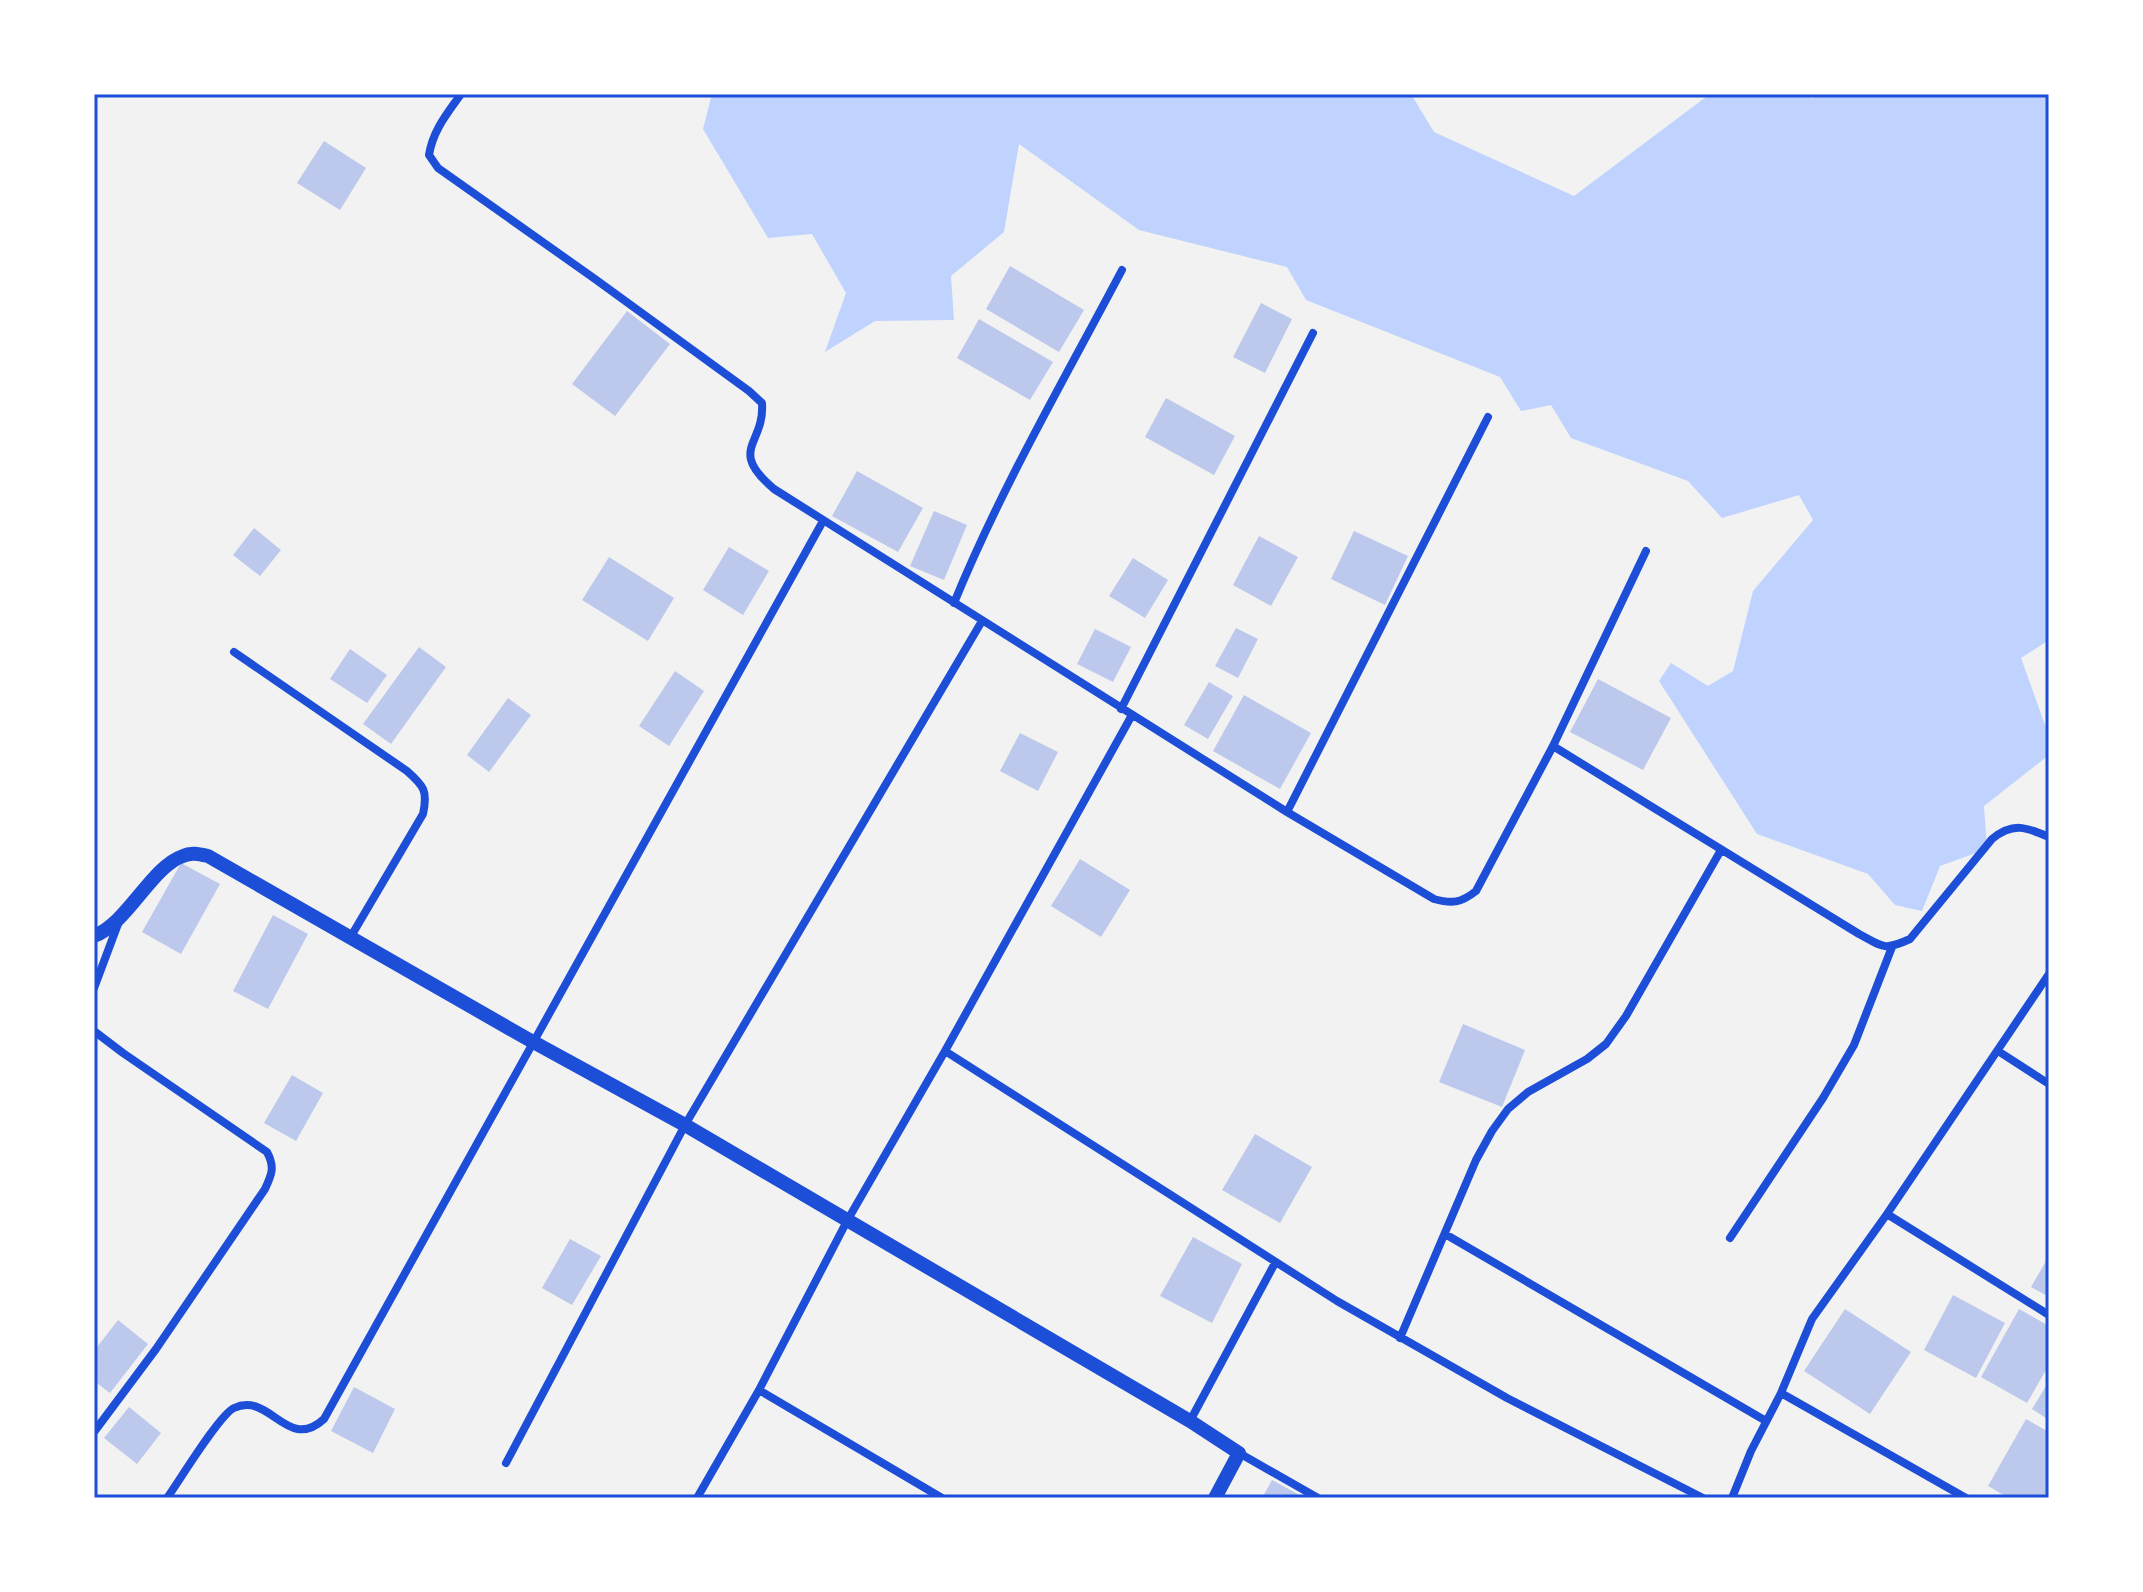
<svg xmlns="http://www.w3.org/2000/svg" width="2143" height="1592" font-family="Cabin,sans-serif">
  <rect width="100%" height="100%" fill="#f2f2f2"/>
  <path fill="#bfd3fe" d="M712 94H1411L1434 132 1574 196 1710 94H1796L1812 98 1825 94H2049V644L2046 642 2021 658 2049 736V755L1984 806 1987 849 1940 866 1922 911 1895 905 1868 874 1757 834 1659 681 1671 663 1708 686 1733 671 1753 591 1813 520 1799 495 1722 518 1688 481 1571 438 1551 405 1521 411 1500 377 1306 300 1287 267 1139 230 1019 144 1004 232 951 276 954 320 875 321 825 352 846 293 812 234 768 238 703 129Z"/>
  <path fill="#bdc9ec" d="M324 141 366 168 340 210 297 183Z
    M1010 266 1084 310 1059 352 986 309Z
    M1261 303 1292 319 1265 373 1233 357Z
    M627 311 670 344 615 416 572 384Z
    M979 319 1053 362 1030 400 957 358Z
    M1166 398 1235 436 1214 475 1145 437Z
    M857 471 923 508 898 552 832 516Z
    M934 511 967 525 944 580 910 566Z
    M254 528 281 550 260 576 233 555Z
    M1354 531 1408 556 1385 605 1331 579Z
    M1259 536 1298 557 1271 606 1233 585Z
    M729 547 769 571 743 615 703 590Z
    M609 557 674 598 648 641 582 600Z
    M1133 558 1168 580 1145 618 1109 596Z
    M1236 628 1258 639 1238 678 1215 666Z
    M1095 629 1131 647 1113 682 1077 664Z
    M419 647 446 667 391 744 363 724Z
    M350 649 387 675 367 703 330 679Z
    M675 671 704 691 669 746 639 726Z
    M1598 679 1671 718 1643 770 1570 732Z
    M1209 682 1233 696 1208 739 1184 725Z
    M1244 695 1311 733 1280 789 1213 751Z
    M508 698 531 715 489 772 467 755Z
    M1020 733 1058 752 1038 791 1000 771Z
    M1080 859 1130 890 1101 937 1051 906Z
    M181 863 220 884 181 954 142 932Z
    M273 915 308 934 268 1009 233 991Z
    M1463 1024 1525 1050 1502 1107 1439 1082Z
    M292 1075 323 1093 296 1141 264 1123Z
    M1255 1134 1312 1167 1280 1223 1222 1190Z
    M1193 1237 1242 1264 1212 1323 1160 1296Z
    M570 1239 601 1256 572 1305 542 1288Z
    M2049 1256V1297L2031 1287Z
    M1953 1295 2005 1323 1976 1378 1924 1350Z
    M1845 1309 1911 1352 1870 1414 1804 1371Z
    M2019 1309 2049 1326V1365L2027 1403 1981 1377Z
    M118 1320 148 1344 110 1393 94 1381V1351Z
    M2049 1381V1420L2032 1409Z
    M354 1387 395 1409 373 1453 331 1431Z
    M129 1407 161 1433 137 1464 104 1438Z
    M2026 1419 2049 1432V1488L2044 1498H2009L1988 1486Z
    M1272 1480 1305 1498H1262Z"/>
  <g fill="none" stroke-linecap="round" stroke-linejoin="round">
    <path stroke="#1d4ed8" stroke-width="8" d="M461 94C447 114 433 130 429 155L438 168 595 279 749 391 762 403C765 445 727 449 774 489L1287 812 1434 899C1452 904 1461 903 1476 891L1553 746 1646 551
      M954 603C1001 488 1064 380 1122 270
      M234 652 407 771C424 786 428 791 423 814L350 938
      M1121 709 1313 333
      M1553 746 1859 934C1883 947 1884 951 1910 939L1992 839C2013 822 2026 827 2049 837
      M1287 812 1488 417
      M94 988 118 924
      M94 1031 123 1053 267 1152C275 1167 272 1174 265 1189L156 1349 94 1432
      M945 1051 1337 1301 1507 1398 1703 1498
      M1998 1051 2049 1084
      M1887 1214 2049 1315
      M1445 1234 1766 1421
      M1730 1238 1823 1098 1854 1045 1892 947
      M1400 1338 1476 1160 1492 1131 1508 1109 1528 1092 1587 1059 1606 1044 1626 1016 1721 850
      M759 1390 942 1498
      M1781 1393 1966 1498
      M1190 1421 1275 1263
      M1239 1453 1318 1498
      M506 1463 685 1125 982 621
      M167 1498C180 1480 219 1415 234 1408 270 1391 287 1453 324 1419L823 521
      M697 1498 759 1390 847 1221 945 1051 1132 715
      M1732 1498 1751 1451 1781 1393 1812 1319 1887 1214 2049 974"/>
    <path stroke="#1d4ed8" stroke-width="14" d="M94 936C128 923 151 867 183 856 191 852 199 854 208 856L526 1038 685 1125 1190 1421 1239 1453 1215 1498"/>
  </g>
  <rect width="2143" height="1592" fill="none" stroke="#ffffff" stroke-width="192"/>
  <rect x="96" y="96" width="1951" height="1400" fill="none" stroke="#1d4ed8" stroke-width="3"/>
</svg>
